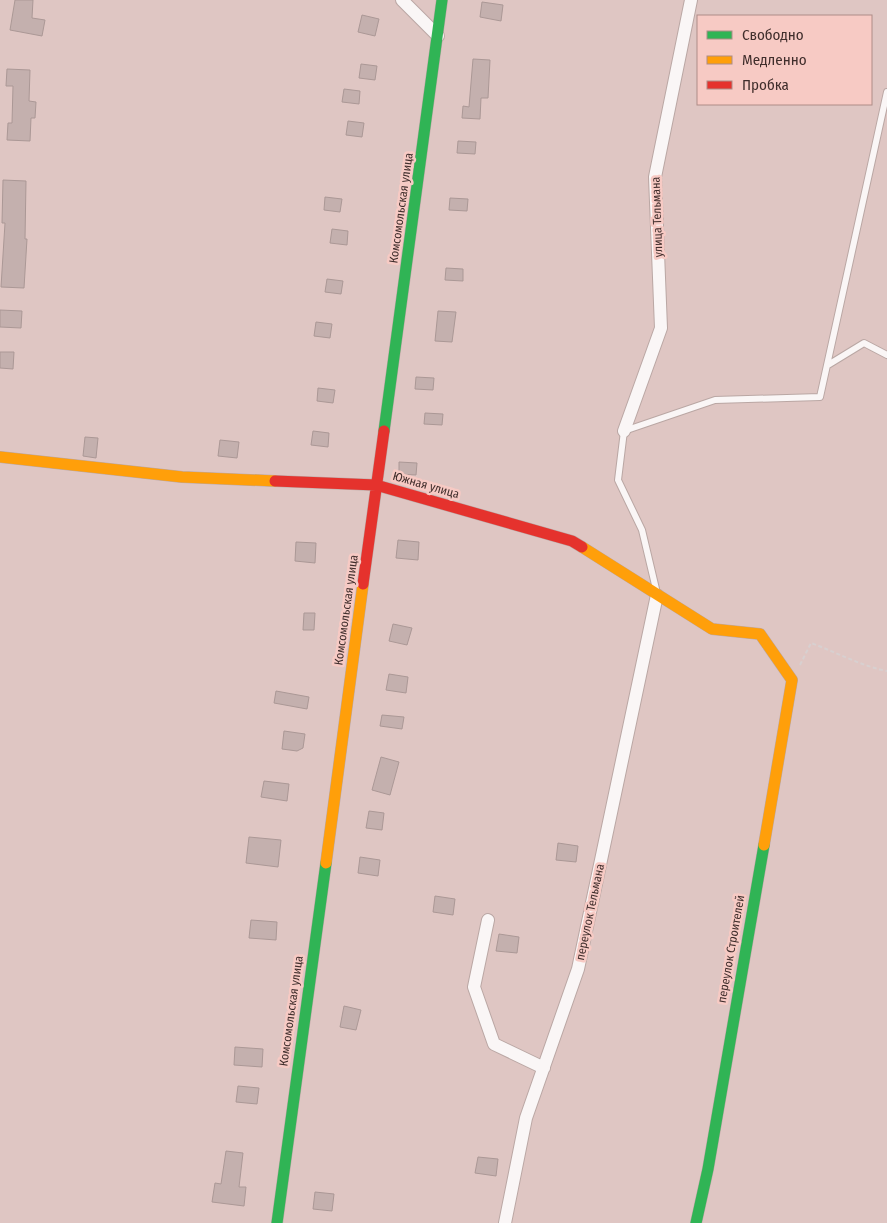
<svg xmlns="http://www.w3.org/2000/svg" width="887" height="1223" font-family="'Fira Sans Condensed',sans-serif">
  <rect width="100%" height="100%" fill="#dfc6c3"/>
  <path fill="#c4b0ae" stroke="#ab9896" d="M15 0H33L32 18 45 20 42 36 10 30Z
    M482 2 503 5 501 21 480 17Z
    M362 15 379 19 375 36 358 32Z
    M473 59 490 60 488 98H481L480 119 462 118 463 106 469 107Z
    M361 64 377 66 375 80 359 78Z
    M7 69 30 70 29 101 36 102 35 118H31L30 141 7 140 8 123H12L13 86H6Z
    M344 89 360 91 359 104 342 102Z
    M348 121 364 123 362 137 346 135Z
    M458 141 476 142 475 154 457 153Z
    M3 180 26 181 25 239H27L24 288 1 287 5 223H2Z
    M325 197 342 199 340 212 324 210Z
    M450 198 468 199 467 211 449 210Z
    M332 229 348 231 347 245 330 243Z
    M446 268 463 269V281L445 280Z
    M327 279 343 281 341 294 325 292Z
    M0 310 22 311 21 328 0 327Z
    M438 311 456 312 452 342 435 341Z
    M316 322 332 324 330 338 314 336Z
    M0 352H14L13 369 0 368Z
    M416 377 434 378 433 390 415 389Z
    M318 388 335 390 333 403 317 401Z
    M425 413 443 414 442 425 424 424Z
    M313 431 329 433 328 447 311 445Z
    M85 437 98 438 96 458 83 456Z
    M220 440 239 442 237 458 218 456Z
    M399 462 417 463 416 475 399 474Z
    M398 540 419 542 418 560 396 558Z
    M296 542 316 543 315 563 295 561Z
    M304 613H315L314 630H303Z
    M393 624 412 628 407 645 389 641Z
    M389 674 408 677 406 693 386 690Z
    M276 691 309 697 307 709 274 703Z
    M382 715 404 717 402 729 380 726Z
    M284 731 305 734 303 748 297 751 282 749Z
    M381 757 399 762 390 795 372 790Z
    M264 781 289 784 287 801 261 797Z
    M369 811 384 813 382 830 366 828Z
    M249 837 281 840 278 867 246 863Z
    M558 843 578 846 576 862 556 860Z
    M360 857 380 860 378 876 358 873Z
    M435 896 455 899 453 915 433 912Z
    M251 920 277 922 276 940 249 938Z
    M499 934 519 937 517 953 496 951Z
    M344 1006 361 1010 356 1030 340 1027Z
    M235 1047 263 1049 262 1067 234 1065Z
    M238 1086 259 1088 257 1104 236 1102Z
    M226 1151 243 1153 239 1187H246L244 1206 212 1202 215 1183 221 1184Z
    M478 1157 498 1159 496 1176 475 1173Z
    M315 1192 334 1194 332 1211 313 1209Z"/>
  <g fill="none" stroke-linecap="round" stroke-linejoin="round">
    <defs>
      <path id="lane" d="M828 365 864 343 887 355
        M656 589 642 530 618 480 624 431 715 400 820 397 887 92"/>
      <path id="street" d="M402 0 438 36
        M624 431 661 328 655 177 691 0
        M488 920 474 987 494 1044 544 1068
        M505 1223 526 1118 578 969 657 595"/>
      <path id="fast" d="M384 431 442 0
        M277 1223 326 863
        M696 1223 708 1169 764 845"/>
      <path id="slow" d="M0 457 182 477 275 481
        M582 547 712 629 760 634 792 680 764 845
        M326 863 363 584"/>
      <path id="jam" d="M275 481 376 485 572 541 582 547
        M363 584 384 431"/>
    </defs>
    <use href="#lane" stroke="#baa7a4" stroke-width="8"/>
    <use href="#street" stroke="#baa7a4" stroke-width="14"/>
    <use href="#fast" stroke="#baa7a4" stroke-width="12"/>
    <use href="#slow" stroke="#baa7a4" stroke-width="12"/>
    <use href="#jam" stroke="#baa7a4" stroke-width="12"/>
    <path stroke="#d8d0d0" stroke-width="2" stroke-dasharray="4 2.5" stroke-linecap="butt" d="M800 665 811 643C836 652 861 666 887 671"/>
    <use href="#lane" stroke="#faf6f6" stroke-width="6"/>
    <use href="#street" stroke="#faf6f6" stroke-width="12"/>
    <use href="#fast" stroke="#30b455" stroke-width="11"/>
    <use href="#slow" stroke="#ff9f0a" stroke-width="11"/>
    <use href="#jam" stroke="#e5322d" stroke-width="11"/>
  </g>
  <g text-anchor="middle" stroke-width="5" stroke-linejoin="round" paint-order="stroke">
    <g font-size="12" fill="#402e2c" stroke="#f7cac4">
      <text transform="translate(401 208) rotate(-82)" y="4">Комсомольская улица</text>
      <text transform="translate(657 217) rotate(-92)" y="4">улица Тельмана</text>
      <text transform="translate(426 485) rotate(16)" y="4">Южная улица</text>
      <text transform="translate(346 610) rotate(-82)" y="4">Комсомольская улица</text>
      <text transform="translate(590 912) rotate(-78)" y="4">переулок Тельмана</text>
      <text transform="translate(731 949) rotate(-80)" y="4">переулок Строителей</text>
      <text transform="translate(291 1011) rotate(-82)" y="4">Комсомольская улица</text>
    </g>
  </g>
  <rect x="697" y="15" width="175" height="90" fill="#f7cac4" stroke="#ae8c87"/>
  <rect x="707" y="31" width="25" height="8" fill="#30b455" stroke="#ae8c87"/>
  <text x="742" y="40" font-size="15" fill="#402e2c">Свободно</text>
  <rect x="707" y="56" width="25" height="8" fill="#ff9f0a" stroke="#ae8c87"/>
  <text x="742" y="65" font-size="15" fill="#402e2c">Медленно</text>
  <rect x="707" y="81" width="25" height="8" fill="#e5322d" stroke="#ae8c87"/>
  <text x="742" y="90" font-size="15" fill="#402e2c">Пробка</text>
</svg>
